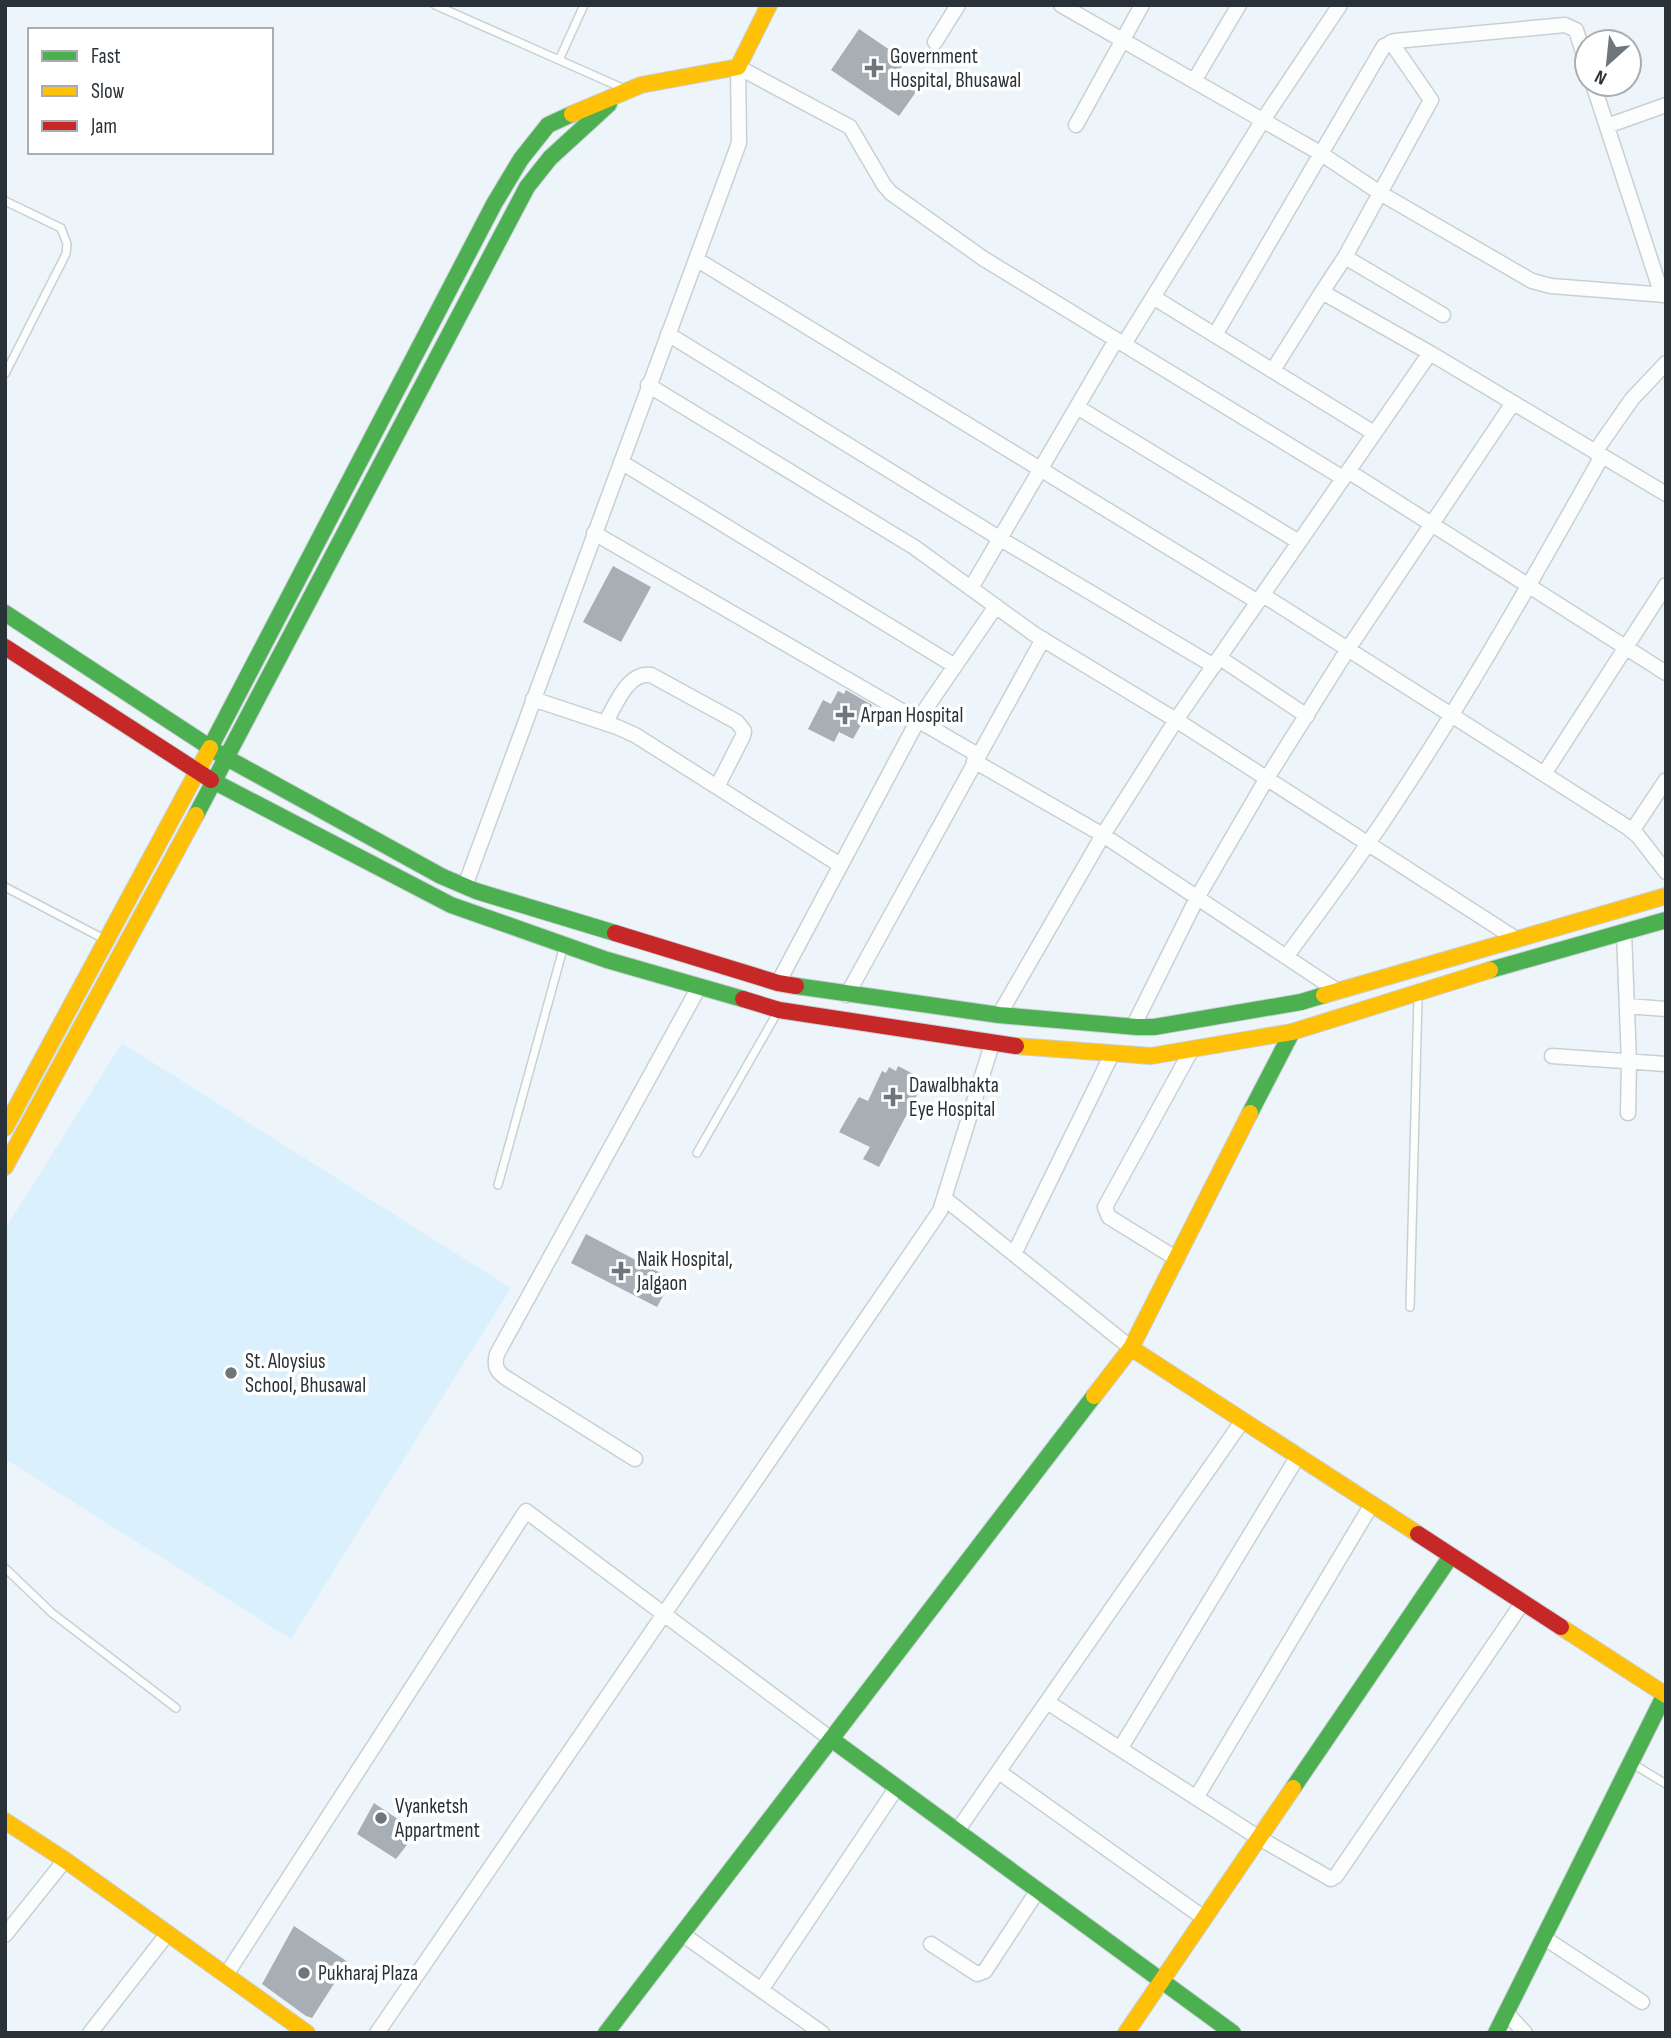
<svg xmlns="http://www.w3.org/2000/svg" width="1671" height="2038" font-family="'Sofia Sans Condensed',sans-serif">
  <rect width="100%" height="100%" fill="#edf5fa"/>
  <path fill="#dbf0fd" d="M122 1043 511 1288 291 1639 5 1459V1229Z"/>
  <path fill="#a7afb4" d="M859 29 906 61 896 74 918 89 899 116 831 70Z
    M613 566 651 587 621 642 583 622Z
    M846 690 872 705 853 739 839 732 834 742 808 729 823 700 831 704 838 691 844 694Z
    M898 1066 925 1080 879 1167 863 1159 870 1147 839 1132 859 1097 868 1101 882 1071 886 1073 889 1067 896 1071Z
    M586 1234 672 1279 657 1307 571 1263Z
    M374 1803 417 1832 396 1859 357 1834Z
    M294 1926 348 1962 312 2018 306 2016 262 1984Z"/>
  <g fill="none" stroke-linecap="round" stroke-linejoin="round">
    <defs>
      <path id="lane" d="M435 5 620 87
        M559 60 584 5
        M5 201 61 228 67 244 66 254 5 374
        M5 887 104 939
        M697 1153 777 1013
        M498 1185 563 949
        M1410 1307 1418 997
        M5 1568 52 1613 176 1708
        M1633 1764 1666 1784"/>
      <path id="street" d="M1061 5 1320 153 1380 193 1345 257 1322 292 1430 353
        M935 42 958 5
        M1391 42 1431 100 1380 193 1532 281 1551 286 1666 295
        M1194 81 1239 5
        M1593 84 1662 295
        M1076 125 1142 5
        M1607 126 1666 105
        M1345 257 1443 315
        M696 259 1258 602
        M1153 297 1374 433
        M668 334 999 538 1214 666
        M1215 335 1384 46 1395 41 1565 25 1576 30 1587 65
        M1124 344 1263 120 1340 5
        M1273 370 1322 292
        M648 385 914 547 1034 634 1176 720 1516 939
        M1077 407 1299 542
        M1595 452 1632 399 1666 363
        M621 462 955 666
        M1348 471 1666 673
        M594 533 978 755
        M971 588 1116 340
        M1263 595 1627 827 1638 836 1666 872
        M1220 658 1307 716
        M533 699 617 727 635 735 840 865
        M605 723C616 705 627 672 651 675L737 722 744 731 743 736 717 787
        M974 761 1103 835 1336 990
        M1544 774 1666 585
        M1632 831 1666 780
        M465 886 739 143 738 67 850 127 884 185 891 193 984 259 1343 478
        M1624 932 1629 1062 1628 1113
        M1286 957C1313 920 1341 883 1367 845 1453 720 1528 588 1602 456
        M778 983 918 720 996 606
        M847 995 1043 639
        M1627 1006 1666 1009
        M999 1015 1103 835 1176 720 1430 353 1666 494
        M1133 1027 1197 898 1267 778 1348 649 1513 403
        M1552 1056 1666 1064
        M944 1198 1131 1348
        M1014 1254 1112 1054
        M1177 1259 1109 1217 1105 1207 1192 1049
        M635 1459 506 1378C496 1371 494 1366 497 1354L699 987
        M1047 1702 1259 1838 1331 1879 1336 1876 1523 1602
        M1120 1749 1298 1456
        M999 1772 1204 1918
        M1196 1798 1372 1504
        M957 1831 1243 1420
        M682 1934 822 2033
        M5 1935 65 1860
        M1543 1937 1642 2002
        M931 1944 977 1974 985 1971 1038 1890
        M226 1975 526 1511 831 1739
        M761 1990 897 1787
        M1506 2012 1525 2033
        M90 2033 168 1933
        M377 2033 940 1211 992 1044"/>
      <path id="fast" d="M5 613 223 756
        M210 748 494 204 521 159 548 125 572 114
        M225 757 441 876 476 891 615 933
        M213 781 451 905 607 960 743 999
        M196 815 527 187 550 158 609 104
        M1490 970 1666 920
        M796 986 999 1015 1137 1027H1154L1301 1002 1324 995
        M1250 1113 1292 1032
        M831 1739 1233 2033
        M1293 1788 1451 1556
        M606 2033 1094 1396
        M1496 2033 1666 1692"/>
      <path id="slow" d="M572 114 641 85 738 67 769 5
        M1324 995 1666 896
        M1016 1046 1151 1056 1292 1032 1490 970
        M5 1128 210 748
        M5 1167 196 815
        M1131 1348 1418 1534
        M1094 1396 1131 1348 1250 1113
        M1561 1627 1666 1695
        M5 1821 65 1860 307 2033
        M1126 2033 1293 1788"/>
      <path id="jam" d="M5 647 211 780
        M615 933 778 983 796 986
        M743 999 779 1010 1016 1046
        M1418 1534 1561 1627"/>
    </defs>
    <use href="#lane" stroke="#c8d0d5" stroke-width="10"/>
    <use href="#street" stroke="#c8d0d5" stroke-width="17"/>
    <use href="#fast" stroke="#c8d0d5" stroke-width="18"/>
    <use href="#slow" stroke="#c8d0d5" stroke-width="18"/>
    <use href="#jam" stroke="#c8d0d5" stroke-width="18"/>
    <use href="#lane" stroke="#fcfefe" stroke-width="7"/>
    <use href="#street" stroke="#fcfefe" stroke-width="14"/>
    <use href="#fast" stroke="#4caf50" stroke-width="16"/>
    <use href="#slow" stroke="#ffc107" stroke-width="16"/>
    <use href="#jam" stroke="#c62828" stroke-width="16"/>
  </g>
  <g fill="#6e767c" stroke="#fff" stroke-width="2.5">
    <path d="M870.5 57.5h7v7h7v7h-7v7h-7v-7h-7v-7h7z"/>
    <path d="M841.5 704.5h7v7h7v7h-7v7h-7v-7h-7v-7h7z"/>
    <path d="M889.5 1086.5h7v7h7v7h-7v7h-7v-7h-7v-7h7z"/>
    <path d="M617.5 1260.5h7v7h7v7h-7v7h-7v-7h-7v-7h7z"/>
    <circle cx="231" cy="1373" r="7"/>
    <circle cx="381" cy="1818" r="7"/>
    <circle cx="304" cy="1973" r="7"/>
  </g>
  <g text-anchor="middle" stroke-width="7" stroke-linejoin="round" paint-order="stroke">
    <g font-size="21" fill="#293238" stroke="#fff" text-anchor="start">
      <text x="890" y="63">Government<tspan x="890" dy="24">Hospital, Bhusawal</tspan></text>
      <text x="861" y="722">Arpan Hospital</text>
      <text x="909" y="1092">Dawalbhakta<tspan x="909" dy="24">Eye Hospital</tspan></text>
      <text x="637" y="1266">Naik Hospital,<tspan x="637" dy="24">Jalgaon</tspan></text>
      <text x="245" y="1368">St. Aloysius<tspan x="245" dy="24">School, Bhusawal</tspan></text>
      <text x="395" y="1813">Vyanketsh<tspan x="395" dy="24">Appartment</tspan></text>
      <text x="318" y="1980">Pukharaj Plaza</text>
    </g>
  </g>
  <rect width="1671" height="2038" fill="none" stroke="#293238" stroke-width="14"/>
  <rect x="28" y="28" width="245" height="126" fill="#ffffff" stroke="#a9adaf" stroke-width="2"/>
  <rect x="42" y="51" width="35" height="10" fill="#4caf50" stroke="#a9adaf" stroke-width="2"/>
  <text x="91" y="63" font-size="21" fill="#293238">Fast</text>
  <rect x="42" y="86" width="35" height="10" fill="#ffc107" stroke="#a9adaf" stroke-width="2"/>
  <text x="91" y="98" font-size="21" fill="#293238">Slow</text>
  <rect x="42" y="121" width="35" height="10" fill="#c62828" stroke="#a9adaf" stroke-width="2"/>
  <text x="91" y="133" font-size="21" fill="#293238">Jam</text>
  <g transform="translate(1608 63) rotate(207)"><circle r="33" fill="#ffffff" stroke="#a9adaf" stroke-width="2"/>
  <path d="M0-5L12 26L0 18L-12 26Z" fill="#6e767c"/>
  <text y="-10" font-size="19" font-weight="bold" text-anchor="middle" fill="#293238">N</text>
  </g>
</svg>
